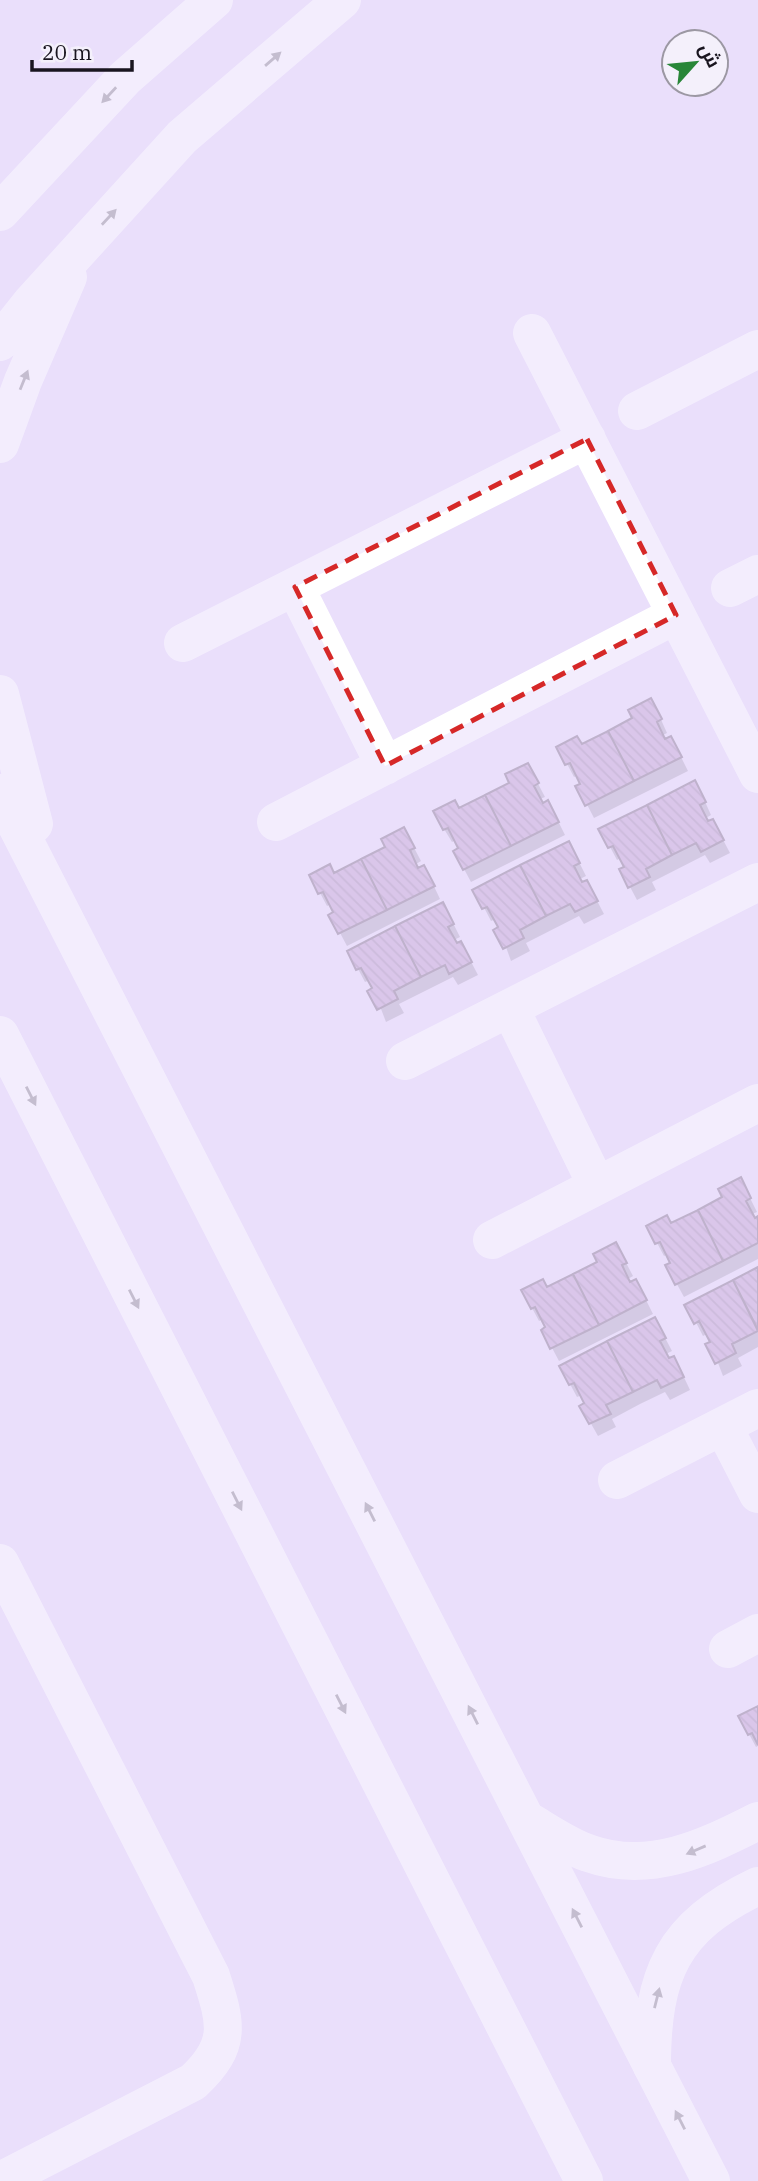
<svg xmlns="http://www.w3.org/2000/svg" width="758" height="2181" font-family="'IBM Plex Serif',Cairo,serif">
  <defs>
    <pattern id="building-back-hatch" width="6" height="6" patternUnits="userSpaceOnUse" patternTransform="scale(1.75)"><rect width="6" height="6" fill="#c7a9d4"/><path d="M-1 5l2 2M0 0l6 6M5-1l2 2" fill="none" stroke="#aa91b6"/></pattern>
  </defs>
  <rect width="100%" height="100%" fill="#eadffb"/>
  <path fill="#0003" d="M658 713 667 733 663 735 665 741 678 751 688 771 594 818 578 787 583 785 578 775 574 777 558 747 581 746Z
    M535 778 545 797 540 799 543 805 555 815 565 835 471 882 464 869 456 840 452 842 444 829 459 810Z
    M702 795 711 815 706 818 720 834 730 853 710 863 705 855 652 882 656 890 637 900 621 870 626 867 621 858 617 860 601 830Z
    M411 842 421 861 416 864 418 869 431 880 440 899 347 946 331 916 336 913 331 904 327 906 311 876 334 875Z
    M576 856 586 876 580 879 594 895 604 914 584 924 579 916 526 943 530 951 511 961 496 919 491 921 475 890Z
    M450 917 460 937 454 940 468 956 478 975 458 985 453 977 399 1004 404 1013 386 1022 370 980 365 982 349 952Z
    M747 1192 757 1212 752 1214 755 1220 758 1218V1259L684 1297 667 1266 672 1264 668 1254 664 1256 648 1226 670 1225Z
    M623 1257 633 1276 628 1279 630 1284 643 1294 653 1314 559 1361 543 1331 548 1328 543 1319 539 1321 532 1308 546 1289Z
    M758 1270V1347L738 1358 742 1366 723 1376 707 1334 703 1336 687 1305Z
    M662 1332 672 1351 666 1354 669 1360 681 1371 690 1390 670 1400 665 1392 640 1404 612 1419 616 1427 598 1436 581 1406 586 1404 582 1395 577 1397 570 1384Z
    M758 1708V1746L756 1747 749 1734Z"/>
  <path fill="url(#building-back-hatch)" stroke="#8c7c93" stroke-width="2" d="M651 698 662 719 657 722 665 739 671 736 682 757 634 781 608 731 632 718 628 710Z
    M608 731 634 781 585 806 575 786 580 784 570 763 565 765 556 747 577 736 582 744Z
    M528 763 539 783 534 786 543 803 548 800 559 822 511 846 485 795 509 783 505 774Z
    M695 780 706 802 700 805 708 821 713 819 724 840 701 852 696 843 672 855 647 805Z
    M485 795 511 846 463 870 453 851 458 848 448 828 443 830 433 811 455 800 459 808Z
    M647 805 672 855 646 869 650 877 628 888 619 869 624 867 613 846 608 848 598 829Z
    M404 827 415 848 410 850 418 868 424 865 435 886 387 910 361 859 385 847 381 839Z
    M569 841 580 863 574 866 582 882 587 880 598 901 575 912 570 904 546 916 520 865Z
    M361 859 387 910 338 934 328 915 333 912 323 892 318 894 309 875 330 864 334 873Z
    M520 865 546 916 520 930 524 938 503 949 493 930 498 927 487 907 482 909 472 890Z
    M443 902 454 924 448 927 457 943 461 941 472 962 449 974 445 965 421 977 395 926Z
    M395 926 421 977 394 991 398 999 377 1010 367 991 372 988 361 968 356 970 347 951Z
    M741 1177 751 1198 746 1201 755 1218 758 1216V1243L723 1261 698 1210 722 1197 718 1189Z
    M698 1210 723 1261 675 1285 665 1265 670 1263 660 1242 655 1244 646 1226 667 1215 671 1223Z
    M616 1242 627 1263 622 1265 630 1282 636 1279 647 1300 599 1325 573 1274 597 1262 593 1254Z
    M758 1267V1330L733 1280Z
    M573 1274 599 1325 550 1349 541 1330 545 1327 535 1307 531 1309 521 1290 543 1279 547 1287Z
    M733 1280 758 1331 732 1344 736 1353 715 1364 705 1344 710 1342 699 1321 694 1324 684 1305Z
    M655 1317 666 1338 660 1341 669 1358 674 1356 684 1377 661 1388 657 1380 633 1392 607 1341Z
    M607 1341 633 1392 606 1405 611 1414 589 1424 579 1406 584 1403 574 1383 569 1385 559 1366Z
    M758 1706V1745L752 1733 748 1735 738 1716Z"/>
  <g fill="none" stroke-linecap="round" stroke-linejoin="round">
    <path stroke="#fff" stroke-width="38" d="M532 333 758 774
      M637 411 758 349
      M295 587 385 766
      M730 588 758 574
      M183 643 587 439
      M276 822 676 615
      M510 1008 597 1186
      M405 1061 758 882
      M492 1240 758 1103
      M723 1426 758 1494
      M617 1480 758 1408
      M0 1563 211 1976C226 2023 233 2045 193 2082L0 2181
      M728 1649 758 1633
      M527 1820C546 1831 567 1846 588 1853 649 1875 705 1848 758 1821
      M652 2066C652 1974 672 1927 758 1886"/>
    <path stroke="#fff" stroke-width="38" d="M0 212 125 78 214 0
      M0 342 31 303 182 137 342 0
      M0 444 23 381 68 277
      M0 694 34 824
      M0 793 711 2181
      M0 1035 584 2181"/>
  </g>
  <defs><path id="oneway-solid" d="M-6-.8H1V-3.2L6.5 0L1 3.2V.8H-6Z" transform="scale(1.75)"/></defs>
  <g fill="#98969a">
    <use href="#oneway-solid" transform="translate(273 59) rotate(-41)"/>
    <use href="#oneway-solid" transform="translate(109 95) rotate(133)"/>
    <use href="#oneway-solid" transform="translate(109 217) rotate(-47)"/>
    <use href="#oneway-solid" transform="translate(24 380) rotate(-68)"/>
    <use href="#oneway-solid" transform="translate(31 1096) rotate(63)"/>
    <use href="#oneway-solid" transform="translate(134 1299) rotate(63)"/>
    <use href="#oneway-solid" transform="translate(237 1501) rotate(63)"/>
    <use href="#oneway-solid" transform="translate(370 1512) rotate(-117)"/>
    <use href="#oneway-solid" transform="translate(341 1704) rotate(63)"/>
    <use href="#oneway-solid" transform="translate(473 1715) rotate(-117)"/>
    <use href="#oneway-solid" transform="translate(696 1850) rotate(157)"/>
    <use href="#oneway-solid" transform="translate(577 1918) rotate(-117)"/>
    <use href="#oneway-solid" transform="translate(657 1998) rotate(-76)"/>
    <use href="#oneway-solid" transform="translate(680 2120) rotate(-117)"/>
  </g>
  <path d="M0 0H758V2181H0ZM587 439 676 615 385 766 295 587Z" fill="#eadffb" fill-opacity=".55" fill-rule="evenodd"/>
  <path fill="none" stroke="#d62828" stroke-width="5" stroke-dasharray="14 9" stroke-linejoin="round" d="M587 439 676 615 385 766 295 587Z"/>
  <g transform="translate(695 63) rotate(63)"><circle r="33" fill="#f4f0fb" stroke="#9c98a3" stroke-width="2"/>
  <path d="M0-5L12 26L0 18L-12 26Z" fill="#288638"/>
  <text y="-10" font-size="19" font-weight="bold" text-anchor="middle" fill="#19151f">ش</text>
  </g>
  <path d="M32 60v10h100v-10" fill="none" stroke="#19151f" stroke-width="3.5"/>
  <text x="42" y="60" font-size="21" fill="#19151f" stroke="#f4f0fb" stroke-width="5" paint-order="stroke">20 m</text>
</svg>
